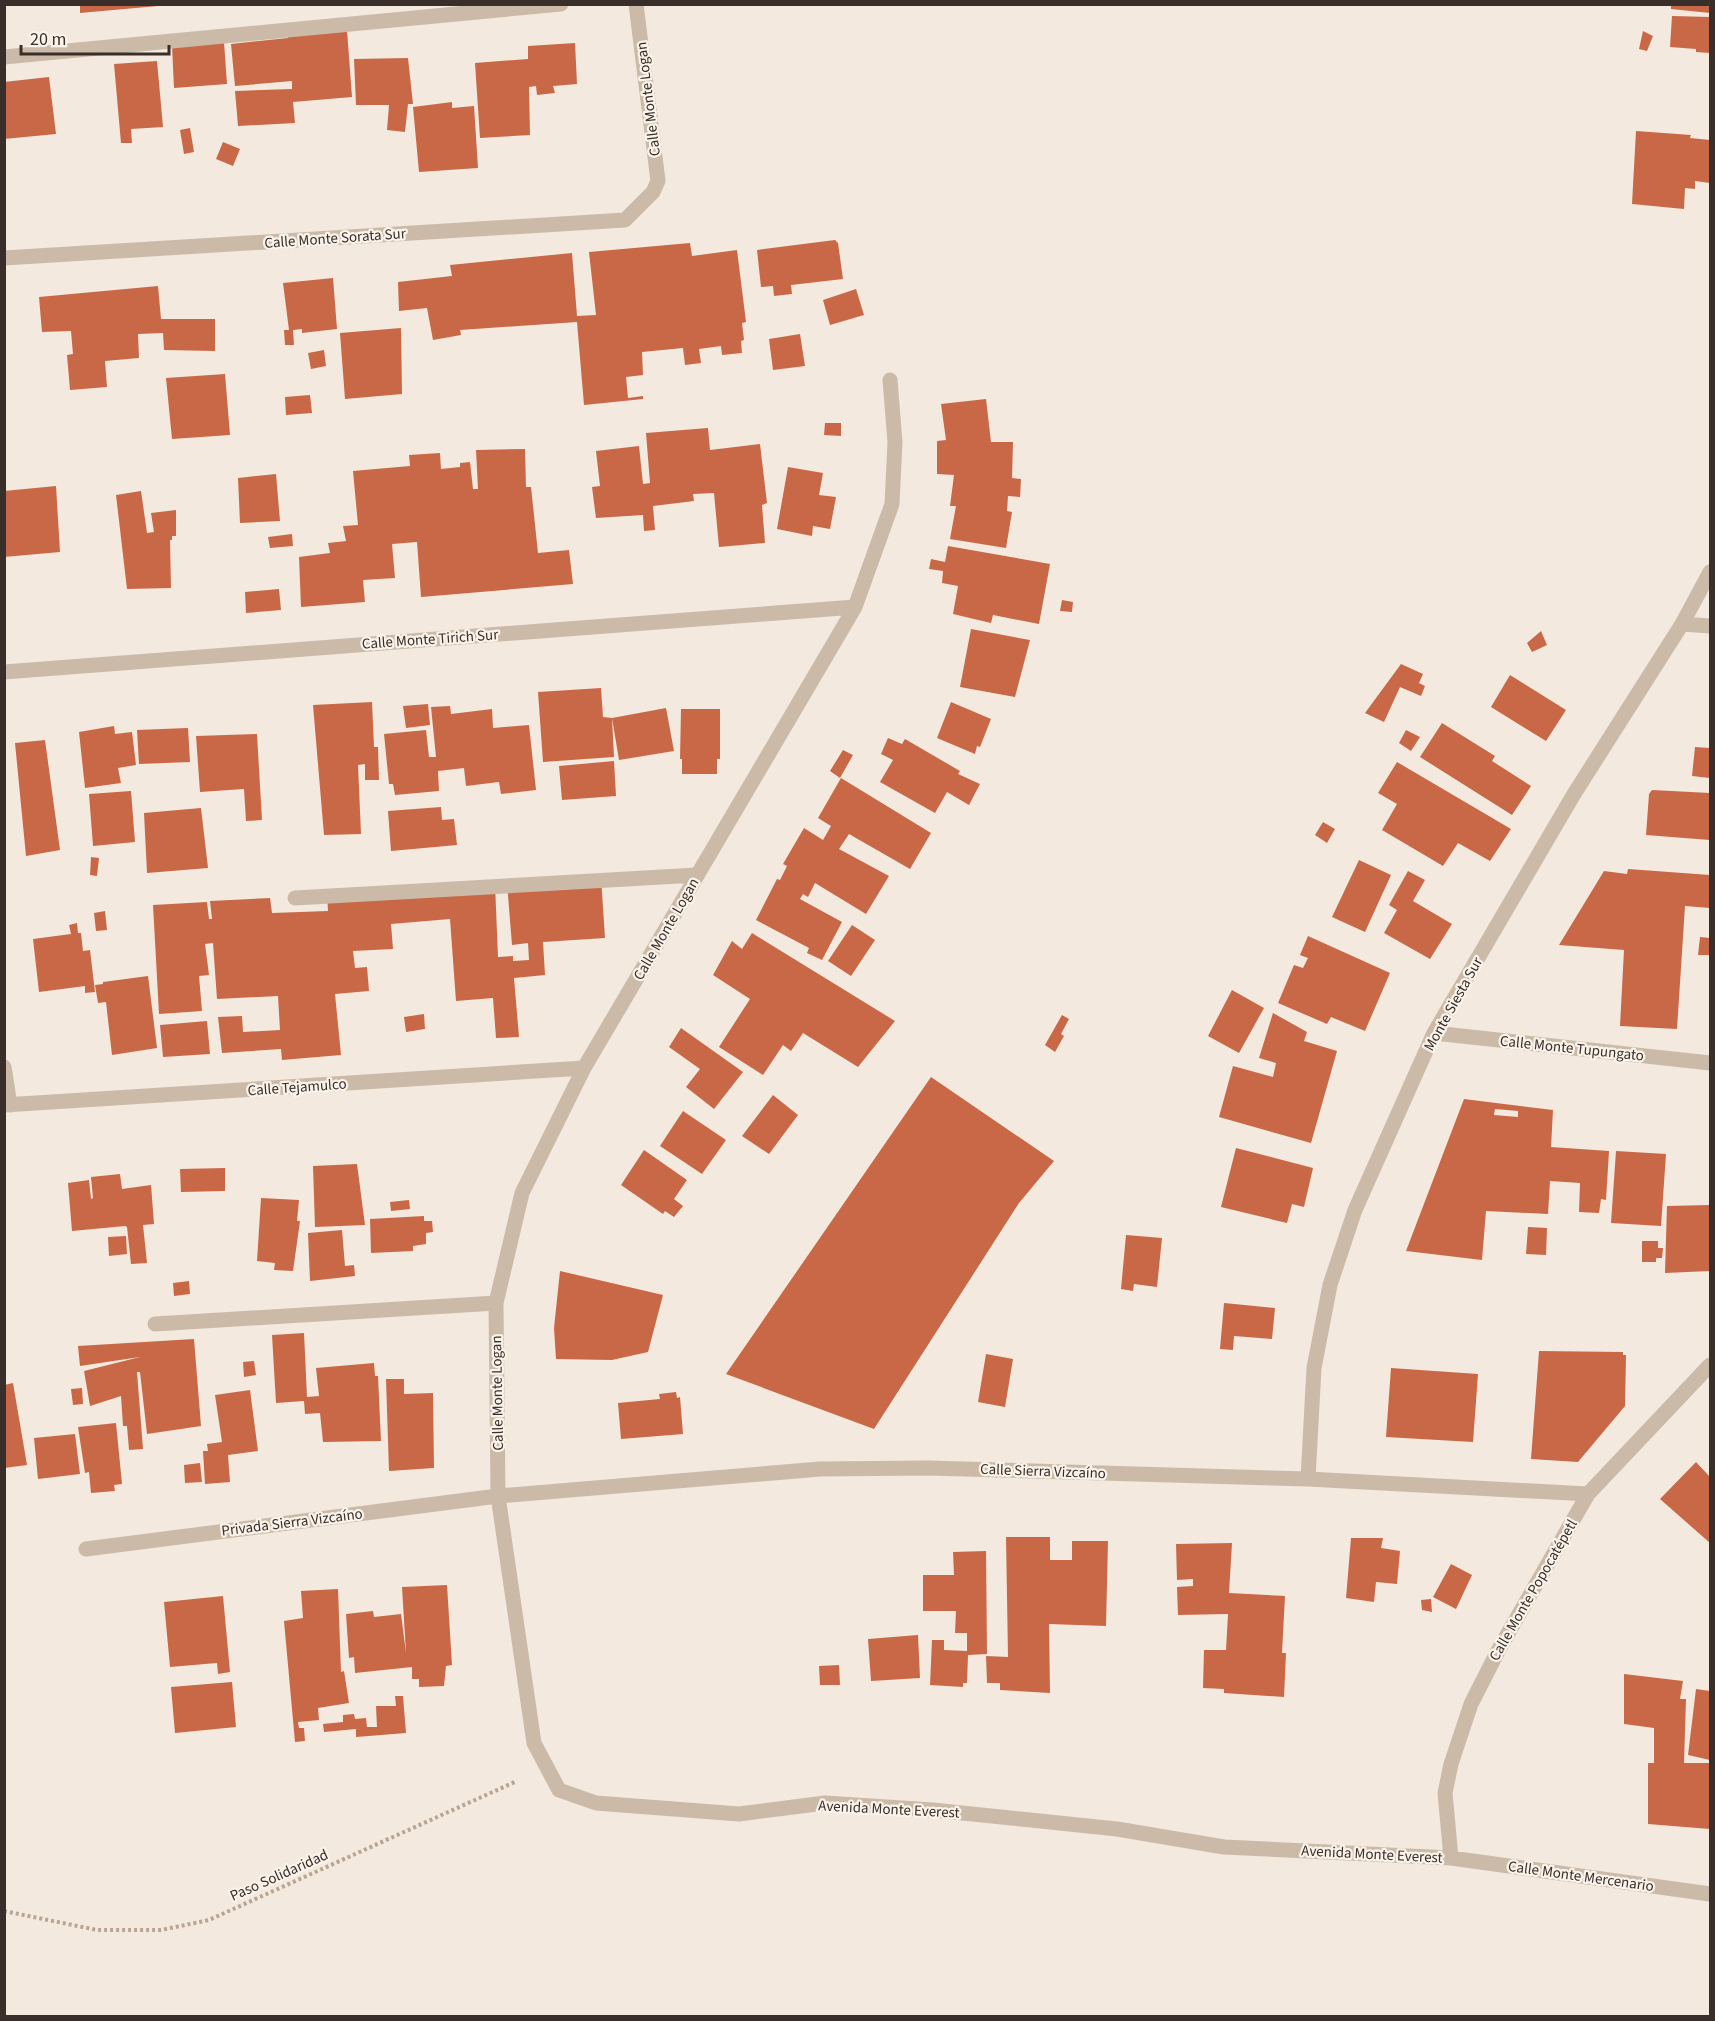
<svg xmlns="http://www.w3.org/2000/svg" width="1715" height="2021" font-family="'Source Sans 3',sans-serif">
  <rect width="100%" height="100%" fill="#f3e9de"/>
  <path fill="#c96846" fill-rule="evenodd" d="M80 4H158V6L80 13Z
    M1671 4H1710V13L1671 9Z
    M1672 16 1710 17V53L1696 52V49L1670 47Z
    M347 30 352 97 293 102 295 123 238 126 235 91 292 89V81L235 86 231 44 288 38V33Z
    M1643 31 1653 36 1647 51 1639 49Z
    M224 42 227 84 174 88 172 46Z
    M575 43 577 84 553 86 555 93 537 95 536 86 529 87 530 135 480 138 475 63 528 59V46Z
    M408 58 413 104H408L405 132 387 130 389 105H356L354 59Z
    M157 61 163 127 131 129 132 143H121L114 64Z
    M49 77 56 134 4 139V82Z
    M452 102V108L474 106 478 168 419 172 413 107Z
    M190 128 194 152 184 154 180 130Z
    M1636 131 1691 135 1690 138 1710 140V183L1695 181V189L1685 188 1684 209 1632 204Z
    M223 142 240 149 233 166 216 159Z
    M835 240 838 243 843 279 791 285 792 294 774 296 773 286 761 287 757 250Z
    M690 243 692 256 737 250 746 322 742 323 744 340 741 341 742 353 722 355 721 346 699 349 701 363 685 365 683 348 642 352 643 375 626 377 628 398 643 396V399L584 405 577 322 460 330 461 335 433 340 427 308 399 311 398 282 452 276 450 265 572 253 577 316 596 315 589 252Z
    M333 278 337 329 302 333V329L293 330 294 345H285L284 330H289L283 283Z
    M158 286 161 319H215V351L164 350 163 333 138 334 139 358 105 361 107 387 70 390 67 355 73 354 71 331 42 332 39 297Z
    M856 289 864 315 830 325 823 300Z
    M401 328 402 394 345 399 340 333Z
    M800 334 805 366 773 370 769 339Z
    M324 350 326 366 311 369 308 353Z
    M225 374 230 435 172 439 166 378Z
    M310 395 312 413 286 415 285 397Z
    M986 399 991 442H1013L1012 478 1021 479 1020 497 1008 496 1007 511 1012 512 1006 548 950 539 956 506H950L954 475 937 474V441L946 440 941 404Z
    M825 423H841V436L824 435Z
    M708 428 710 450 760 444 767 503 762 505 765 543 719 547 714 493 693 494 694 501 653 506 655 530 644 531 643 515 596 518 592 487 600 486 596 451 639 446 643 484 650 483 646 433Z
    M525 449 526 487H531L538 553 569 550 573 584 421 597 417 542 392 544 395 578 363 580 365 602 301 607 299 557 330 553 328 543 346 541 343 526 358 525 353 471 410 466 409 455 440 453 441 469 460 467V463L470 462 473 489H478L476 450Z
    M788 467 823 473 819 495 836 497 830 529 813 526 812 536 777 529Z
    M276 474 280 521 240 523 238 478Z
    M56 486 60 552 4 557V491Z
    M141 491 147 533 154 532 151 513 176 510V536H172V540H170L171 588 127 589 116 495Z
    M292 534 293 546 270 548 268 537Z
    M948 546 1050 564 1039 624 993 615 991 623 953 614 958 586 942 583 943 571 929 569 931 559 945 562Z
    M279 589 281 610 246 613 245 592Z
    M1062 600 1073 602 1072 612 1060 611Z
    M971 629 1030 640 1015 697 960 687Z
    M1541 631 1547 645 1532 652 1527 643Z
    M1401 664 1423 674 1419 683 1425 686 1421 696 1400 687 1384 722 1365 713Z
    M1510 675 1566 710 1546 741 1491 707Z
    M601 688 603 717 612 718 666 708 674 751 619 760 612 718 614 757 543 762 538 692Z
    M372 702 374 747H378L379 780H365V764L358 765 361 834 324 835 313 705Z
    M951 702 991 719 980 747 977 746 975 754 937 738Z
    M428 704 430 725 406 728 403 706Z
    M450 706 451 714 492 709 493 728 529 725 536 790 501 794 499 782 466 786 464 768 438 771 439 791 395 795 393 784H389L384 734 426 730 429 757H436L431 707Z
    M681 709H720V759H717V774H682V759H680Z
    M1442 723 1495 756 1492 761 1531 786 1512 815 1420 757Z
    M114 726 115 734 132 732 136 765 118 768 121 783 85 788 79 732Z
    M188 728 190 762 139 764 137 730Z
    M1406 730 1420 737 1411 751 1399 743Z
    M257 734 262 820 246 821 244 789 200 792 196 736Z
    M888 738 902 744 905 739 960 771 958 774 980 784 969 805 947 792 935 813 880 782 893 760 881 754Z
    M45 740 60 850 26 856 15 743Z
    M1695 747 1710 748V778L1692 776Z
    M843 750 853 755 840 778 830 771Z
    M614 761 616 796 562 800 559 766Z
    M1397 762 1511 829 1490 861 1458 843 1443 866 1382 830 1397 804 1378 793Z
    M841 778 931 833 910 869 849 834 839 849 889 876 866 914 815 883 808 897 803 894 800 899 842 922 822 960 807 953 809 948 756 920 777 879 780 880 787 866 783 864 804 828 823 840 831 826 818 818Z
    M1652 790 1710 793V840L1646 835 1649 794Z
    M131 791 135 842 93 846 89 794Z
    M441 807 442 820 454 819 457 845 391 851 388 811Z
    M201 808 208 868 147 873 144 813Z
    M1323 822 1335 829 1327 843 1315 835Z
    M91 857 99 858 97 876 90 875Z
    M1359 860 1391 875 1365 932 1332 917Z
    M1628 869 1710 875V908L1685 906 1677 1029 1620 1026 1624 950 1559 945 1604 871 1627 874Z
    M1408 871 1425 880 1413 901 1452 924 1430 959 1384 933 1397 910 1389 905Z
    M601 877 605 938 543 942 545 975 514 978 519 1037 496 1038 493 998 456 1001 450 919 391 924 393 949 353 951 355 968 367 967 369 991 335 994 341 1055 282 1060 281 1049 222 1053 218 1017 242 1016 243 1032 280 1030 278 996 217 999 213 943 205 944 209 975 199 976 202 1011 159 1014 153 905 207 902 209 919H212L210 901 270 898 272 913 328 911 327 894 495 884 498 957 513 956V961L529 960 528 943 512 945 507 883Z
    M105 911 107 930 96 931 94 913Z
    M77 923 78 933H81L83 951 90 950 95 992 85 993V986L39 992 33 939 71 934 69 925Z
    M852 925 875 940 851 976 828 961Z
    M752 933 895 1021 858 1067 803 1033 791 1051 783 1045 763 1075 719 1047 750 999 713 975 732 941 742 949Z
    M1308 936 1390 973 1365 1031 1331 1017 1327 1024 1278 1003 1294 965 1303 968 1308 958 1300 955Z
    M1700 937 1710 938V955H1698Z
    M148 976 157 1048 112 1055 106 1002 98 1003 95 985 103 984V982Z
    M1232 990 1264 1008 1239 1053 1208 1036Z
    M1273 1013 1307 1032 1304 1041 1337 1051 1311 1143 1219 1117 1233 1066 1273 1077 1276 1063 1259 1058Z
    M424 1014 425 1029 406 1032 404 1017Z
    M1062 1015 1069 1019 1061 1034 1064 1036 1055 1052 1045 1045Z
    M207 1021 210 1054 163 1057 160 1025Z
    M681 1028 743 1072 714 1109 686 1087 700 1069 669 1047Z
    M931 1077 1054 1161 1019 1203 874 1429 726 1374Z
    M773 1095 798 1115 769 1154 742 1136Z
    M1464 1099 1553 1110 1551 1147 1609 1151 1606 1200 1601 1199 1599 1213 1579 1212 1580 1183 1550 1181 1548 1214 1486 1211 1482 1260 1406 1251ZM1495 1109 1518 1111V1117L1494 1115Z
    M683 1111 726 1140 702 1174 660 1146Z
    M1236 1148 1313 1168 1304 1207 1292 1204 1287 1223 1221 1207Z
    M644 1150 687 1180 674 1199 683 1206 674 1217 665 1211 663 1214 621 1185Z
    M1616 1151 1666 1154 1661 1226 1611 1223Z
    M357 1164 365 1225 315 1227 313 1166Z
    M225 1168V1191L181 1192 180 1169Z
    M120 1174 122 1189 151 1185 154 1224 143 1225 147 1263 131 1264 127 1227 125 1226 72 1231 68 1183 89 1180 91 1199 93 1198 91 1177Z
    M261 1198 299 1200 297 1221H300L293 1271 274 1270 275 1263 257 1261Z
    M409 1200 410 1209 391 1211 390 1202Z
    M1710 1205V1271L1665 1273 1667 1206Z
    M424 1216V1221H432L433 1232 426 1233V1244L413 1246V1251L371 1253 370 1219Z
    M1528 1227 1547 1228 1546 1255 1526 1254Z
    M342 1230 345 1266 354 1265 355 1276 310 1281 308 1233Z
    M1126 1235 1162 1238 1157 1287 1134 1284 1133 1291 1121 1289Z
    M126 1236 127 1254 109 1256 108 1237Z
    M1642 1241H1658V1248H1663L1662 1258H1656V1262H1642Z
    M560 1271 663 1295 648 1352 612 1360 556 1359 554 1328Z
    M189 1281 190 1294 174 1296 173 1283Z
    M1224 1303 1275 1308 1272 1339 1234 1336 1233 1350 1220 1349Z
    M304 1333 307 1397 319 1396 316 1368 374 1363 375 1376H378L381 1441 323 1442 320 1413 305 1414 304 1401 276 1403 272 1335Z
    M194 1339 201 1426 147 1434 140 1372H137L143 1449 129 1450 127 1426H123L121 1396 90 1406 84 1371 140 1357 80 1366 78 1346Z
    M1539 1351 1623 1352V1355H1626L1625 1406 1578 1462 1531 1459Z
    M986 1354 1013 1359 1005 1407 978 1402Z
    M254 1361 256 1375 244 1377 243 1362Z
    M1391 1368 1478 1374 1473 1442 1386 1437Z
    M386 1379H404V1394L433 1393 434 1468 389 1471Z
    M13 1383 27 1465 4 1468V1385Z
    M82 1388 83 1404 73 1405 71 1389Z
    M250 1390 258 1451 228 1455 230 1482 205 1484 203 1451H208L207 1444 222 1442 215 1395Z
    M676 1392 677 1398 680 1397 683 1434 621 1439 618 1403 660 1399 659 1394Z
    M116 1423 122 1484 114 1485 115 1491 91 1493 89 1472 85 1473 78 1427Z
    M75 1434 80 1474 38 1479 34 1438Z
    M1696 1462 1710 1477V1543L1660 1499Z
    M200 1463 202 1482 185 1483 184 1465Z
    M1006 1537H1050V1560H1072V1541H1108L1106 1626 1049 1624 1050 1693 1000 1690V1683H987L986 1656 1008 1657Z
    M1351 1538H1383L1381 1548 1400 1551 1397 1584 1376 1582 1374 1602 1346 1598Z
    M1232 1543 1229 1593 1285 1596 1282 1653H1286L1284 1697 1224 1693V1689L1203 1688 1204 1650H1226L1228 1614 1178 1615 1177 1587 1193 1586V1579L1177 1580 1176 1544Z
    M986 1551 987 1654 968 1655 967 1683H963V1687L930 1685 932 1640H944V1650L967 1651V1633H955L956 1611H923V1575H954L953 1552Z
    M1451 1564 1472 1575 1456 1609 1433 1597Z
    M447 1585 452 1665 446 1666 444 1686 419 1687V1679H412V1667L355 1673 354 1657 349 1658 346 1614 373 1611 374 1617 401 1614 406 1653 402 1587Z
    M338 1589 341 1672 344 1671 349 1703 318 1708 319 1720 298 1722 299 1728H304L305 1741 295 1742 284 1621 303 1618 301 1591Z
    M223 1596 230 1672 218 1674 217 1663 170 1667 164 1602Z
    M1431 1599 1432 1612 1422 1610 1421 1600Z
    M918 1635 920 1678 871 1681 868 1639Z
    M839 1665 840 1685H820L819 1666Z
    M1624 1674 1683 1681 1680 1699H1686L1684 1763H1710V1829L1648 1824V1763H1654V1728L1624 1724Z
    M232 1682 236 1727 175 1733 171 1687Z
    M1696 1689 1710 1691V1760L1688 1755Z
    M395 1696H403L406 1733 356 1737V1729L324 1732 323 1724 343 1722V1715L354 1714 355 1719 366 1718 367 1727H377L376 1706H396Z"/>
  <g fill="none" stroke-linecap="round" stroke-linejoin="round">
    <path stroke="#b8a493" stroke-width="4" stroke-dasharray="3 3" stroke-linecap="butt" d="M4 1911 97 1930H161L209 1920 517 1781"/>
    <path stroke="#ccbaa9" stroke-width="15" d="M4 57 561 4
      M4 258 625 220 653 192 658 181 636 4
      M890 380 895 442 892 504 855 607 584 1068 522 1193 496 1303 498 1496 534 1743 559 1790 596 1803 739 1814 825 1803 933 1810 1117 1829 1224 1847 1451 1858 1710 1894
      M1682 624 1710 626
      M4 672 855 607
      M295 898 697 875
      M1434 1033 1710 1063
      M4 1067 10 1105
      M4 1105 584 1068
      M155 1324 496 1303
      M1308 1479 1314 1368 1330 1285 1355 1210 1434 1033 1574 794 1682 624 1710 572
      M86 1549 498 1496 820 1469 928 1468 1308 1479 1588 1494
      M1451 1858 1445 1793 1451 1764 1471 1704 1499 1649 1588 1494 1710 1365"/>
  </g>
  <g text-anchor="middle" stroke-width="4.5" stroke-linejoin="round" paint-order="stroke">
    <g font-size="15" fill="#392e29" stroke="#faf3ea">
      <text transform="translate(648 99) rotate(-97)" y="5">Calle Monte Logan</text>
      <text transform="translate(335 238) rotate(-4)" y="5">Calle Monte Sorata Sur</text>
      <text transform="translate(430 639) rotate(-4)" y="5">Calle Monte Tirich Sur</text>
      <text transform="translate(666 929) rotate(-60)" y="5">Calle Monte Logan</text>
      <text transform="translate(1453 1004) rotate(-61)" y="5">Monte Siesta Sur</text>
      <text transform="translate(1572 1048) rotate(6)" y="5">Calle Monte Tupungato</text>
      <text transform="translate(297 1087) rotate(-4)" y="5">Calle Tejamulco</text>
      <text transform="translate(497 1393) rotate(-91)" y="5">Calle Monte Logan</text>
      <text transform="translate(1043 1471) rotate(2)" y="5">Calle Sierra Vizcaíno</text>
      <text transform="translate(292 1522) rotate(-7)" y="5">Privada Sierra Vizcaíno</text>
      <text transform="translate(1533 1590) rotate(-60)" y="5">Calle Monte Popocatépetl</text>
      <text transform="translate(889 1809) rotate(3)" y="5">Avenida Monte Everest</text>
      <text transform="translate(1372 1854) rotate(3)" y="5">Avenida Monte Everest</text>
      <text transform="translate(279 1875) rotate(-24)" y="5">Paso Solidaridad</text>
      <text transform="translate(1581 1876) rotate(8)" y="5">Calle Monte Mercenario</text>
    </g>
  </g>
  <rect width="1715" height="2021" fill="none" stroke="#392e29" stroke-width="12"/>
  <path d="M21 45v9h148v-9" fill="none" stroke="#392e29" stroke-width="3"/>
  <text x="30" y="45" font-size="18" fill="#392e29" stroke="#faf3ea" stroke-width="4.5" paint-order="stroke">20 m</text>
</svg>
